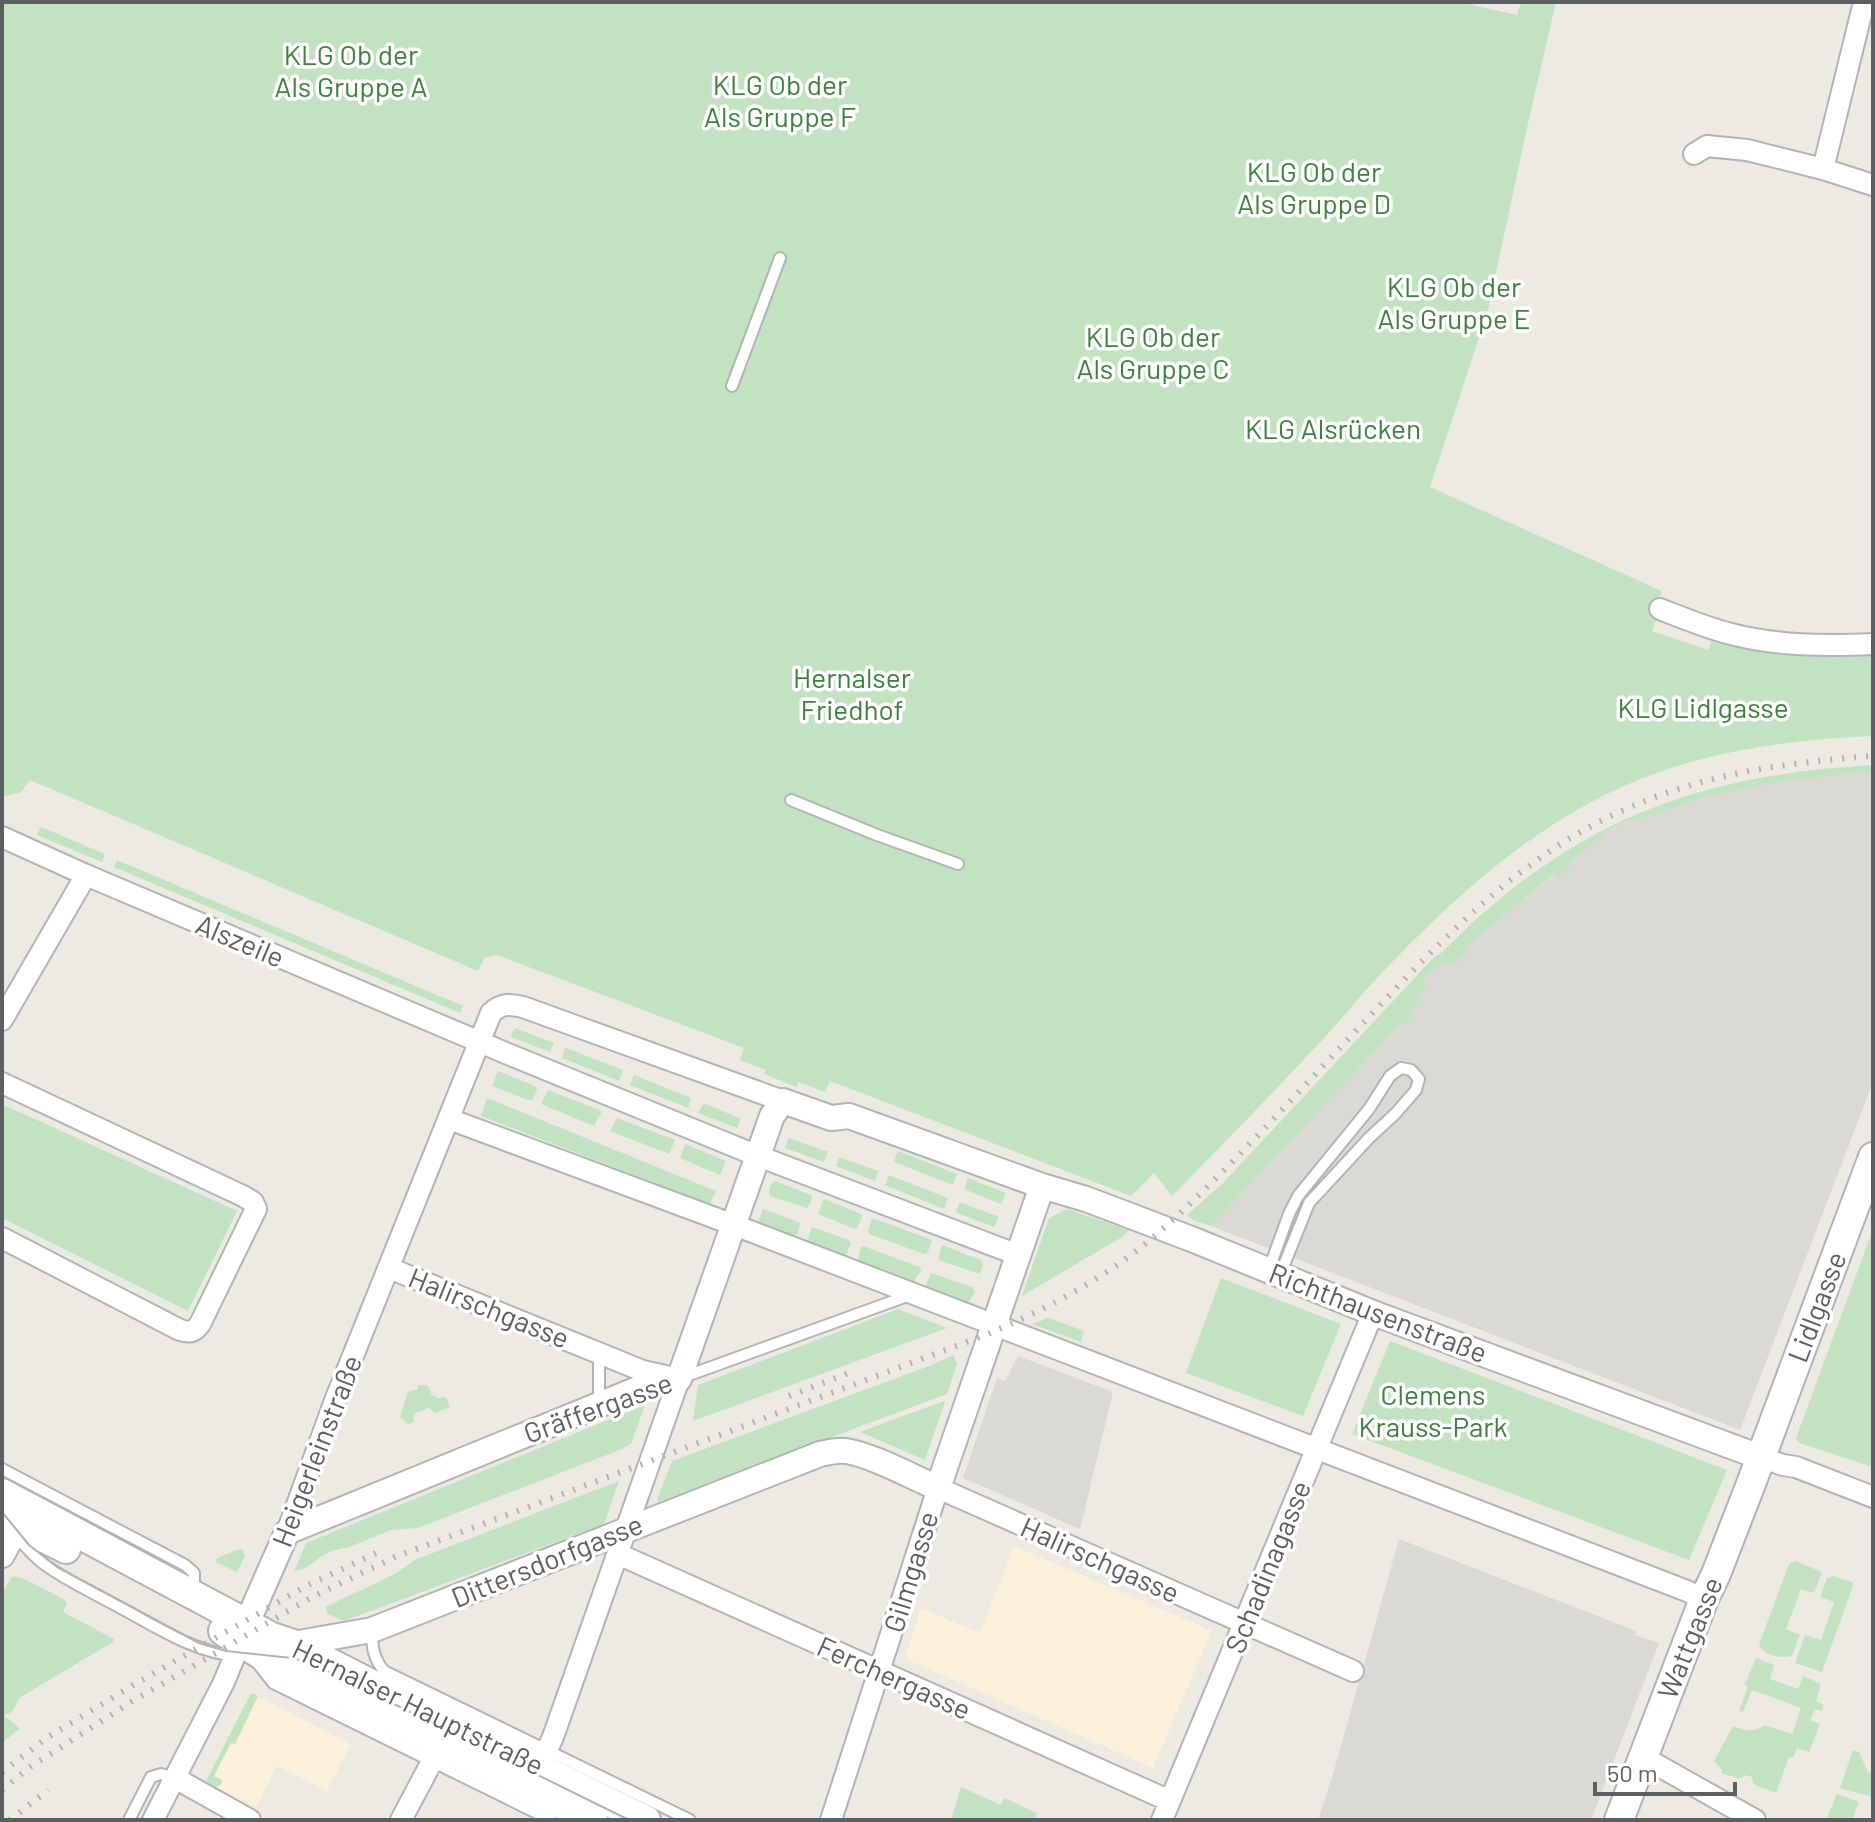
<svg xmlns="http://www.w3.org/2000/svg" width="1875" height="1822" font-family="Barlow,sans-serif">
  <rect width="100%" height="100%" fill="#eceae3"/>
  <path fill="#fbf1da" d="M1014 1546 1212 1631 1153 1768 908 1660 906 1655 921 1608 980 1633Z
    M251 1693 351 1744 327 1791 277 1766 256 1807 206 1781Z"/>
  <path fill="#dbd9d5" d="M1873 772V1082L1740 1430 1211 1226 1402 1023 1424 981 1431 971 1449 961 1452 964 1464 948 1556 873 1558 875 1568 863 1606 831 1627 821 1641 819 1709 796 1737 790 1791 780Z
    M1018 1356 1113 1392 1080 1529 963 1478 997 1378 1005 1381Z
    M1399 1539 1636 1631 1635 1635 1659 1643 1591 1820H1318L1334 1771Z"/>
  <path fill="#c3e2c1" d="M2 2H1459L1517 15 1521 2H1556L1527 128 1488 310 1430 487 1662 591 1654 609 1659 612 1652 631 1708 650 1712 640C1768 654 1815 657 1873 655V736C1784 740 1695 752 1613 791 1521 835 1446 905 1376 979 1358 998 1342 1019 1324 1038 1274 1092 1223 1144 1172 1196L1154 1173 1131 1196 830 1081 825 1092 798 1082 797 1087 794 1086 764 1074 766 1070 740 1060 744 1048 497 955 485 957 478 971 30 780 21 792 2 797Z
    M1873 765V772L1791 780 1709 796 1641 819 1627 821 1607 831 1569 863 1571 866 1559 876 1555 873 1465 948 1467 952 1453 964 1449 961 1431 971 1424 980 1426 983 1407 1024 1402 1023 1211 1226 1193 1220 1187 1215 1223 1183 1436 955H1439C1568 824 1691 775 1873 765Z
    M41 827 105 854 102 862 37 835Z
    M117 860 463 1006 460 1013 114 867Z
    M515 1028 554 1043 550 1052 511 1037 512 1032Z
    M566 1048 623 1070 619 1081 562 1058 564 1049Z
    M498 1071 535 1086 537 1089 533 1100H528L492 1086Z
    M634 1075 691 1098 688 1108 630 1085Z
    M548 1090 602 1111 594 1126 541 1104Z
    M487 1098 716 1191 710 1204 481 1116Z
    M704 1103 741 1119 737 1128 698 1113Z
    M2 1104 237 1211 188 1311 2 1218Z
    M617 1118 675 1140 669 1154 610 1131Z
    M789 1138 828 1152 824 1162 785 1148Z
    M685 1144 726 1161 720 1175 680 1158Z
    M898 1151 957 1174 953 1185 894 1162Z
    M839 1157 878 1171 875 1181 836 1166Z
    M889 1175 948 1198 944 1209 885 1185Z
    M968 1178 1006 1193 1001 1204 964 1189Z
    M775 1181 811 1195 812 1199 807 1208 770 1196C768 1191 771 1183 775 1181Z
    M824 1199 861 1214 862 1217 857 1228 855 1229 818 1214Z
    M960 1202 999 1217 994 1227 957 1213 956 1211Z
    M763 1209 801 1223 797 1234 794 1236 760 1222 759 1220Z
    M1067 1209 1129 1230 1122 1237 1022 1296 1049 1218Z
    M872 1218 930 1239 932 1242 927 1253 924 1254 869 1234 868 1231Z
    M812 1227 849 1240 851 1243 846 1256 807 1241Z
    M1873 1229V1467L1799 1443 1796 1438Z
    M942 1245 981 1260 983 1263 980 1274 938 1260Z
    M863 1246 920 1267 921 1271 914 1281 858 1260 860 1248Z
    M931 1273 972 1287 975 1291 970 1301 967 1302 928 1287 926 1285Z
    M1221 1278 1341 1324 1303 1416 1186 1373Z
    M898 1309 947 1328 693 1421 698 1385Z
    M1046 1317 1084 1331 1081 1342 1032 1324 1047 1318Z
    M1390 1341 1727 1470 1689 1560 1352 1434Z
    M953 1355 957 1364 947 1394 658 1502 657 1500 672 1461 929 1366Z
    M418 1385H427L431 1392 430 1394 438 1398 446 1397 450 1407 435 1413 429 1408 415 1413 413 1417 415 1422 408 1424 400 1417 408 1392 418 1389Z
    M944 1401 945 1402 925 1460 860 1432Z
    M645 1405 631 1444 622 1449 418 1528 391 1530 349 1547 331 1551 319 1558 309 1566 294 1572 306 1543Z
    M619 1481 604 1524 344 1621 328 1614 325 1607 393 1575 417 1559Z
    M239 1549 243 1550 245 1556 237 1572 216 1562 217 1558Z
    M1795 1561 1822 1572 1814 1593 1801 1589 1786 1629 1800 1635 1792 1656C1781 1659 1763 1655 1759 1645L1789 1564Z
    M15 1576 27 1580 65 1600 67 1603 63 1612 114 1639 113 1642 19 1698 13 1711 4 1716 20 1728 2 1743V1594L11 1578Z
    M1834 1576 1854 1583 1822 1672 1795 1663 1805 1635 1821 1640 1834 1602 1820 1597 1827 1578Z
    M1756 1658 1774 1665 1770 1679 1798 1689 1803 1676 1821 1684 1816 1701 1824 1705 1822 1711 1815 1709 1810 1720 1820 1724 1809 1752 1797 1748 1793 1758 1789 1757 1776 1793 1755 1785 1753 1783 1752 1777 1744 1775 1741 1779 1721 1773 1722 1770 1714 1761 1733 1726C1745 1730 1753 1734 1764 1725L1792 1734 1801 1708 1752 1690 1743 1712 1739 1711 1748 1687 1745 1684Z
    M251 1693 258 1696 235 1744 231 1743 214 1776 222 1780 221 1785 216 1787 206 1781Z
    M1853 1750 1859 1752 1868 1772 1870 1773 1873 1764V1797L1840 1788Z
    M961 1787 1001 1805 1004 1798 1037 1813 1034 1820H951Z
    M1837 1794 1859 1802 1852 1820H1826Z"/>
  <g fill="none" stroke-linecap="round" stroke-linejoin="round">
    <defs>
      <path id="service" d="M732 386 780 258
        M791 800 877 835 958 864
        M1269 1269 1289 1214 1298 1196 1369 1109 1390 1076 1401 1068 1411 1070 1419 1079 1416 1090 1395 1114 1369 1138 1309 1203 1280 1275
        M681 1378 910 1295
        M599 1402V1354
        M2 1469 185 1565 194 1573V1583L191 1593
        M14 1533C23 1544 32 1555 44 1564 67 1581 94 1593 119 1607 157 1627 195 1653 238 1656
        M372 1630C372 1646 373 1658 384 1671L690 1820
        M259 1665 273 1683 551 1820
        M129 1820 151 1777 161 1774 175 1778"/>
      <path id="minor" d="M1694 154 1707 146 1747 150 1823 169 1873 185
        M1823 169 1864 2
        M1660 609C1683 618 1707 628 1731 634 1777 646 1826 646 1873 644
        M2 837 86 875 508 1054 758 1156 1018 1255
        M2 1020 86 875
        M2 1083 243 1196 253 1202 256 1209 200 1324C194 1332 190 1333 180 1330L2 1238
        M449 1119 750 1231 1687 1591 1704 1599
        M389 1268 643 1371 679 1379 553 1737 534 1778
        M1760 1457 1783 1465 1796 1467 1873 1497
        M287 1532 336 1398 491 1013C502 1003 509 1004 523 1007L783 1101
        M618 1554 1170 1801
        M1643 1757 1755 1820
        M175 1778 250 1820
        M153 1820 223 1684 241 1641
        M401 1820 446 1735
        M831 1820 938 1488 1353 1671
        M1162 1820 1373 1313"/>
      <path id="tertiary" d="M2 1555 27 1508
        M241 1641 247 1623 287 1532 645 1386 679 1379 772 1116 783 1101 831 1118 849 1116 1042 1186 1086 1199 1194 1240 1373 1313 1760 1457
        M286 1643 293 1644 372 1630 820 1454C829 1452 837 1450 846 1451 872 1455 912 1477 938 1488L1042 1186"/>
      <path id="secondary" d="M2 1493 272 1637 293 1644 452 1725 646 1820
        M2 1517 66 1549
        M223 1631 276 1664 593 1820
        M1619 1820 1704 1599 1716 1574 1752 1481 1873 1157"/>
    </defs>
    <use href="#service" stroke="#b0b4b7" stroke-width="14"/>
    <use href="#minor" stroke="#b0b4b7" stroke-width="24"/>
    <use href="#tertiary" stroke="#b0b4b7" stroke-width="28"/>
    <use href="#secondary" stroke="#afb3b7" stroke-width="32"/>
    <use href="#service" stroke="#fff" stroke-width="10"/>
    <use href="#minor" stroke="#fff" stroke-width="20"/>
    <use href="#tertiary" stroke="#fff" stroke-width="24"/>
    <use href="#secondary" stroke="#fff" stroke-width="28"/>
    <path stroke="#b1b2b2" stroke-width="2" d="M2 1512 29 1545 57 1567 199 1643 226 1651 292 1658 311 1663 629 1820"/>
    <path stroke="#b1b2b2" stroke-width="6" stroke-dasharray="2 10" stroke-linecap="butt" d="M789 1396 849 1373
      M2 1772 48 1737 135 1684 308 1585 385 1549
      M2 1790 30 1767 131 1702 314 1596 395 1557 988 1334C1044 1310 1098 1282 1145 1244 1178 1217 1207 1187 1237 1157 1292 1100 1345 1042 1399 985 1463 918 1530 854 1615 814 1699 774 1782 763 1873 756
      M10 1820 48 1790"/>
  </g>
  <g text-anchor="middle" stroke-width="7" stroke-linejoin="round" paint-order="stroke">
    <g font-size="28" fill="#3c813c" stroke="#fff">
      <text x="351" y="65">KLG Ob der<tspan x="351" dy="32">Als Gruppe A</tspan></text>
      <text x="780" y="95">KLG Ob der<tspan x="780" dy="32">Als Gruppe F</tspan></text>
      <text x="1314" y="182">KLG Ob der<tspan x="1314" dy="32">Als Gruppe D</tspan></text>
      <text x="1454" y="297">KLG Ob der<tspan x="1454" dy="32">Als Gruppe E</tspan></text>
      <text x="1153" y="347">KLG Ob der<tspan x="1153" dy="32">Als Gruppe C</tspan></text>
      <text x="1333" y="439">KLG Alsrücken</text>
      <text x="852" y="688">Hernalser<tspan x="852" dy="32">Friedhof</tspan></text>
      <text x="1703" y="718">KLG Lidlgasse</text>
      <text x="1433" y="1405">Clemens<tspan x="1433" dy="32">Krauss-Park</tspan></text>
    </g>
    <g font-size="28" fill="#5b5f62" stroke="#fff">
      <text transform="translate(240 941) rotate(23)" y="10">Alszeile</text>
      <text transform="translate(1817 1307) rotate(-69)" y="10">Lidlgasse</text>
      <text transform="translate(489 1308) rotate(22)" y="10">Halirschgasse</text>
      <text transform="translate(1378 1313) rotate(21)" y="10">Richthausenstraße</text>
      <text transform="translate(598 1408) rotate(-20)" y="10">Gräffergasse</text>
      <text transform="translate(317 1451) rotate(-69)" y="10">Heigerleinstraße</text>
      <text transform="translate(1100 1560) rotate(24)" y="10">Halirschgasse</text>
      <text transform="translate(547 1561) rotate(-22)" y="10">Dittersdorfgasse</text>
      <text transform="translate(1268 1567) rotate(-68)" y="10">Schadinagasse</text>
      <text transform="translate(911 1572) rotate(-73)" y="10">Gilmgasse</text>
      <text transform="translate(1690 1638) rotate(-68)" y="10">Wattgasse</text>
      <text transform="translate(894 1678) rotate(24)" y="10">Ferchergasse</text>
      <text transform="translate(418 1707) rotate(26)" y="10">Hernalser Hauptstraße</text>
    </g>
  </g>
  <rect width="1875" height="1822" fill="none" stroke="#5b5f62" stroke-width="8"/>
  <path d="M1595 1782v12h140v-12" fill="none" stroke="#5b5f62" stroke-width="4"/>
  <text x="1607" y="1782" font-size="24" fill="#5b5f62" stroke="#ffffff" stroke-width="6" paint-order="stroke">50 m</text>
</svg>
